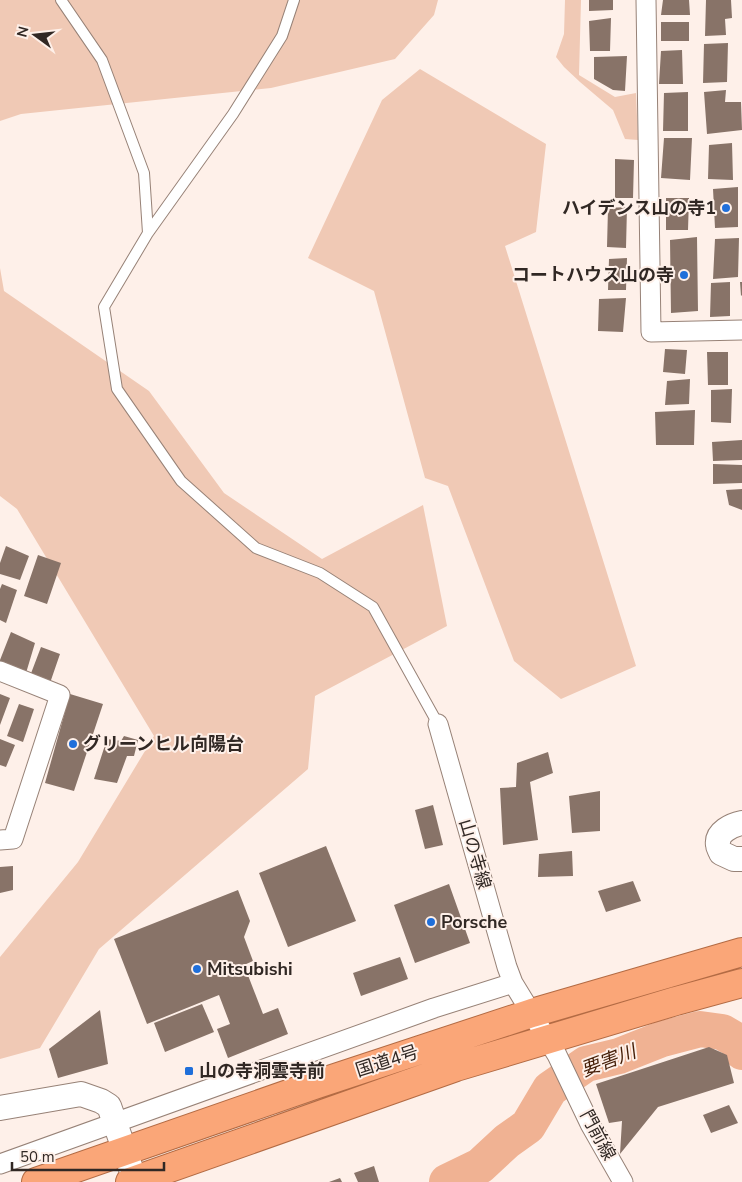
<svg xmlns="http://www.w3.org/2000/svg" width="742" height="1182" font-family="'Nunito Sans','Noto Sans JP',sans-serif">
  <rect width="100%" height="100%" fill="#fef0e9"/>
  <path fill="#f0c9b5" d="M0 0H438L434 15 395 59 271 88 21 114 0 121Z
    M565 0H581L579 75 615 97 636 93 638 140 625 139 613 110 580 82 564 67 556 57 564 34Z
    M420 69 546 144 536 232 505 246 636 666 561 699 514 661 448 486 425 478 374 291 308 258 382 100Z
    M0 268 4 291 149 391 224 493 322 559 423 505 447 626 315 696 308 769 99 949 40 1048 0 1059V957L78 862 154 736 17 509 0 496Z"/>
  <g fill="none" stroke-linecap="round" stroke-linejoin="round">
    <path stroke="#f0b293" stroke-width="36" d="M447 1182 480 1166 507 1141 528 1126 550 1089 586 1064 619 1056 662 1039 700 1029 722 1032 736 1040 742 1052"/>
  </g>
  <path fill="#887368" d="M589 0H613V10L589 11Z
    M663 0H689L690 15H661Z
    M706 0H731L732 18 725 19 726 35 705 36Z
    M611 18 610 51H590L589 21Z
    M661 22H689V41H661Z
    M728 43 727 82 703 83 704 44Z
    M682 50 683 84H659L661 51Z
    M627 56 625 91 613 90 594 79V57Z
    M726 90 725 102H741L742 130 707 134 704 92Z
    M688 92V131H663L664 93Z
    M664 138H692L690 180 661 178Z
    M732 143 733 180 708 179 709 145Z
    M615 159 634 160 633 198H615Z
    M738 187V227L715 228 713 189Z
    M666 198H689L688 230H666Z
    M627 207 626 248 607 247 608 208Z
    M697 237 698 311 671 313 670 240Z
    M739 238 738 277 713 279 715 239Z
    M627 258 626 290H608L609 259Z
    M730 282V316L710 317 711 283Z
    M740 282H742V295L741 296Z
    M626 298 623 332 598 331 599 299Z
    M665 349 687 350 685 374 663 372Z
    M707 352H728V385H708Z
    M690 379 689 404 665 405 667 381Z
    M732 389 731 423 711 422V390Z
    M695 410 694 445H656L655 412Z
    M742 440V460L713 461 712 442Z
    M713 464 742 465V483L713 484Z
    M742 489V510L729 505 726 490Z
    M6 546 29 556 20 580 0 574V563Z
    M38 555 61 563 47 604 24 596Z
    M2 584 17 590 6 623 0 620V589Z
    M11 632 35 643 26 673 0 664V660Z
    M41 647 60 654 50 683 30 676Z
    M0 694 10 698 0 725Z
    M70 694 103 704 74 791 45 783Z
    M19 704 34 709 23 742 7 736Z
    M124 736 138 740 134 756H127L117 783 94 779 107 739 121 741Z
    M0 739 15 745 6 767 0 765Z
    M548 752 553 773 530 782 538 840 503 845 500 788 516 787 517 763Z
    M600 791V831L572 833 569 796Z
    M433 805 443 845 425 849 415 810Z
    M326 846 356 921 288 947 259 873Z
    M572 851 573 876 538 877 539 854Z
    M13 866V890L0 893V867Z
    M633 881 641 901 606 912 598 891Z
    M449 884 470 943 415 963 394 905Z
    M238 890 250 921 244 937 253 961 244 965 263 1014 278 1008 288 1034 228 1058 217 1029 230 1024 219 995 147 1024 114 939Z
    M400 957 408 979 361 996 353 973Z
    M202 1004 214 1032 165 1052 154 1023Z
    M100 1010 108 1064 58 1078 49 1049Z
    M709 1047 727 1055 734 1083 658 1107 620 1154 622 1121 609 1123 596 1084Z
    M729 1105 738 1123 711 1133 703 1115Z
    M374 1166 379 1182H358L354 1173Z
    M340 1178 342 1182H329Z"/>
  <g fill="none" stroke-linecap="round" stroke-linejoin="round">
    <defs>
      <path id="service" d="M61 0 102 60 144 173 148 233
        M294 0 282 36 233 114 148 233 104 307 117 389 181 481 256 548 320 573 373 607 438 724"/>
      <path id="minor" d="M646 0 651 332 742 330
        M0 671 60 695 13 839 0 840
        M438 724 507 967 513 983
        M0 1164 434 1008 513 983 557 1055 590 1124 623 1182"/>
      <path id="tertiary" d="M742 823C732 825 716 832 718 845 718 848 720 850 721 853L734 859H742
        M0 1108 81 1094 101 1101 109 1106 135 1180"/>
      <path id="trunk" d="M36 1182 317 1084 532 1013 742 952
        M130 1182 456 1067 676 1001 742 983"/>
    </defs>
    <use href="#service" stroke="#978277" stroke-width="12"/>
    <use href="#minor" stroke="#978277" stroke-width="21"/>
    <use href="#tertiary" stroke="#978277" stroke-width="26"/>
    <use href="#trunk" stroke="#b36b44" stroke-width="30"/>
    <use href="#service" stroke="#fff" stroke-width="10"/>
    <use href="#minor" stroke="#fff" stroke-width="19"/>
    <use href="#tertiary" stroke="#fff" stroke-width="24"/>
    <use href="#trunk" stroke="#faa678" stroke-width="28"/>
  </g>
  <g fill="#1f6fda" stroke="#fef0e9" stroke-width="2">
    <circle cx="726" cy="208" r="5"/>
    <circle cx="684" cy="275" r="5"/>
    <circle cx="73" cy="744" r="5"/>
    <circle cx="431" cy="922" r="5"/>
    <circle cx="197" cy="969" r="5"/>
    <rect x="184" y="1066" width="10" height="10" rx="2.5"/>
  </g>
  <g text-anchor="middle" stroke-width="4" stroke-linejoin="round" paint-order="stroke">
    <g font-size="18" font-weight="bold" fill="#312824" stroke="#fef0e9" text-anchor="start">
      <text x="716" y="214" text-anchor="end">ハイデンス山の寺1</text>
      <text x="674" y="281" text-anchor="end">コートハウス山の寺</text>
      <text x="83" y="750">グリーンヒル向陽台</text>
      <text x="441" y="928">Porsche</text>
      <text x="207" y="975">Mitsubishi</text>
      <text x="199" y="1077">山の寺洞雲寺前</text>
    </g>
    <g font-size="18" fill="#312824" stroke="#fef0e9">
      <text transform="translate(475 854) rotate(74)" y="6">山の寺線</text>
      <text transform="translate(387 1061) rotate(-18)" y="6">国道4号</text>
      <text transform="translate(598 1135) rotate(62)" y="6">門前線</text>
    </g>
    <g font-size="19" font-style="italic" fill="#451e07" stroke="#fef0e9">
      <text transform="translate(608 1060) rotate(-21)" y="7">要害川</text>
    </g>
  </g>
  <g transform="translate(35 35) rotate(285)" stroke="#fef0e9" stroke-width="4" paint-order="stroke">
  <path d="M0-4L9 19L0 12L-9 19Z" fill="#312824"/>
  <text y="-8" font-size="14" font-weight="bold" text-anchor="middle" fill="#312824">N</text>
  </g>
  <path d="M12 1162v8h152v-8" fill="none" stroke="#312824" stroke-width="2.5"/>
  <text x="20" y="1162" font-size="15" fill="#312824" stroke="#fef0e9" stroke-width="4" paint-order="stroke">50 m</text>
</svg>
